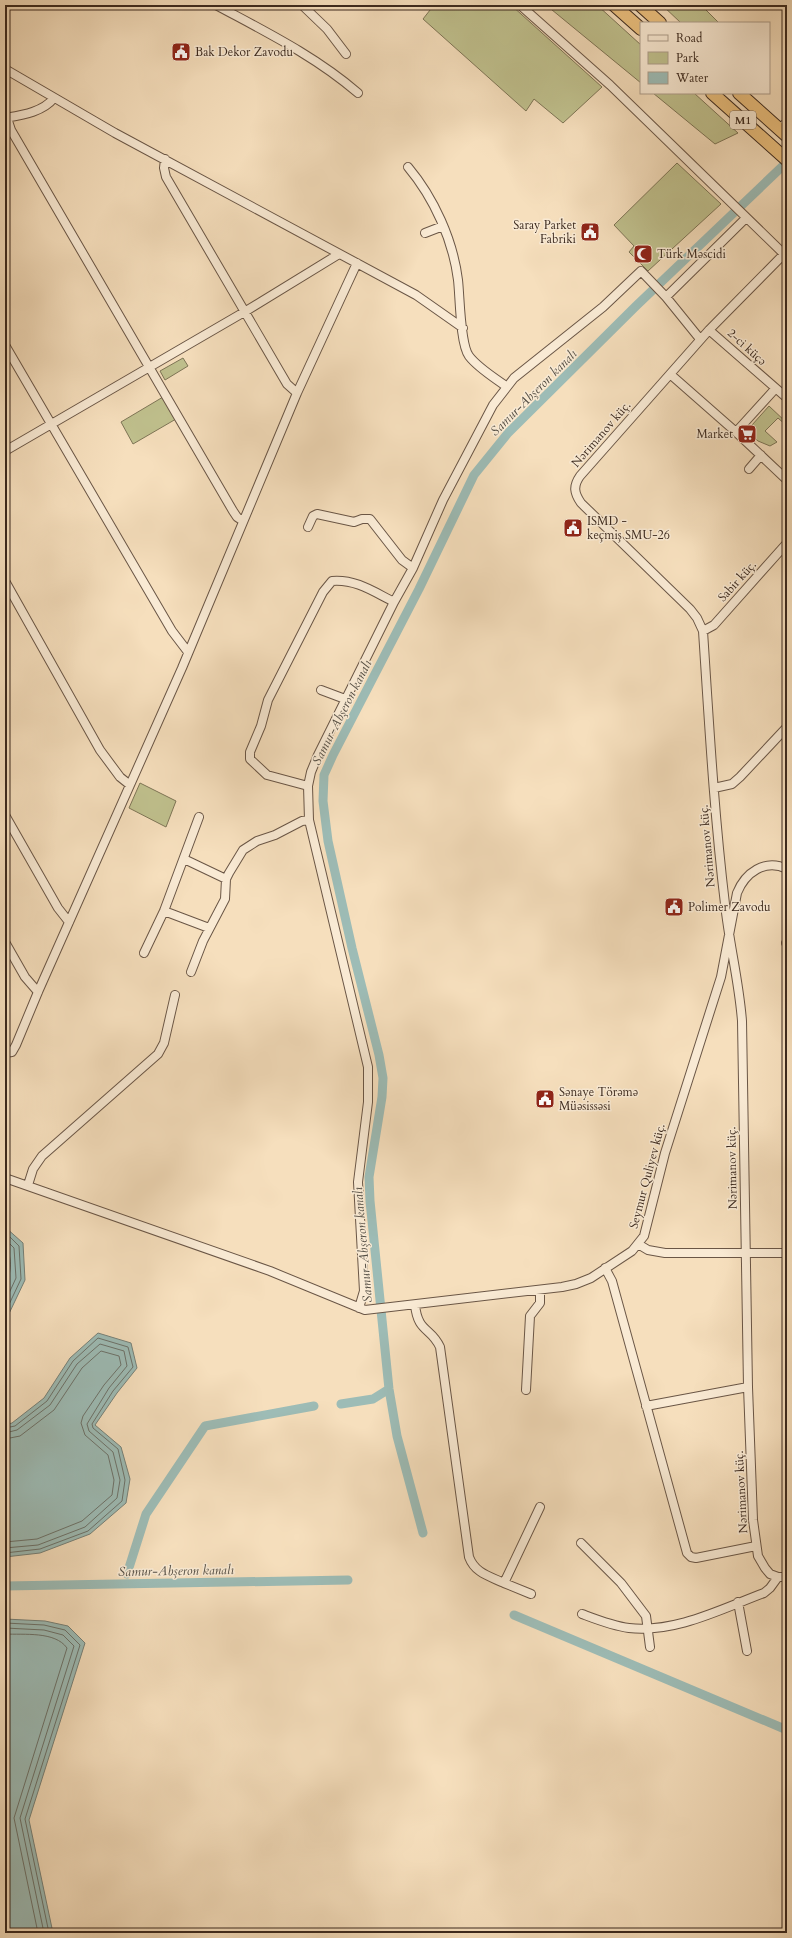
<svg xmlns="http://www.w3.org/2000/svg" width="792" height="1938" font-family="Cardo,serif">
  <rect width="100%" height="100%" fill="#f6dfbd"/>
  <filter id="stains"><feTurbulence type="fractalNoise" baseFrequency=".005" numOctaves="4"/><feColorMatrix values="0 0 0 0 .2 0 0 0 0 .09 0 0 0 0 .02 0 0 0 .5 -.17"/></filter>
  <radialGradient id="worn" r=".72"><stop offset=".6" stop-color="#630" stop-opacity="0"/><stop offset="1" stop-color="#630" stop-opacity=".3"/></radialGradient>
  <path fill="#c0c18e" stroke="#7e7556" d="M434 5H473L478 8 482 5H511L602 87 563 123 534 99 526 111 423 19Z
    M546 5H597L641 45V83Z
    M662 5H701L719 23H681Z
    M653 93H694L738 133 715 144Z
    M677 163 721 204 648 271 629 252 634 246 614 225Z
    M183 358 188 366 165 380 160 371Z
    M163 397 176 419 133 444 121 422Z
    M769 406 787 423V426L778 418 765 431 777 442 770 446 758 441 749 433 752 425Z
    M140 783 176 801 166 827 129 808Z"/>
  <path fill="#9dbcb6" stroke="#768179" d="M5 1227 23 1243 25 1280 5 1322Z
    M98 1333 131 1343 137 1368 117 1393 95 1425 121 1447 130 1479 126 1503 90 1534 40 1553 5 1557V1425L12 1423 44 1398 70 1358Z
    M5 1619 45 1621 68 1626 85 1643 29 1820 53 1933H5Z"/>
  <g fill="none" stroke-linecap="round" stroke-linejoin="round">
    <path stroke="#6c726a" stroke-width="1" d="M5 1232 19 1246 21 1279 5 1313
      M5 1239 14 1248 16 1278 5 1302
      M5 1247C14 1256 10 1278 5 1288
      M5 1428 15 1426 47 1401 73 1361 98 1338 128 1347 133 1367 113 1391 92 1424 93 1428 118 1449 125 1480 122 1501 88 1531 40 1549 5 1553
      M5 1433 17 1430 50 1405 77 1364 100 1344 124 1351 127 1366 109 1388 87 1424 89 1431 113 1452 120 1480 117 1498 85 1527 38 1545 5 1548
      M5 1439 20 1436 54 1410 82 1368 101 1351 119 1356 121 1365 104 1385 83 1416 81 1423 85 1435 108 1455 114 1480 112 1495 82 1521 37 1539 5 1542
      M5 1623 44 1625 65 1630 80 1645 25 1819 49 1933
      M5 1628 44 1630 63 1635 74 1646 20 1818 44 1933
      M5 1634C24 1635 55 1631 67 1648L14 1818 38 1933"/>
    <path stroke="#9dbcb6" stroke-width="9" d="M341 1404 373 1399 389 1389
      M423 1533 397 1436 389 1389 370 1201 369 1177 382 1097 383 1078 379 1055 352 948 328 841 323 801 324 775 333 755 419 589 474 475 508 433 636 306 787 162
      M127 1574 146 1514 205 1426 314 1406
      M5 1586 348 1580
      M514 1615 787 1730"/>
    <defs>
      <path id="minor" d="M216 5C266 32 315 56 358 93
        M302 5 327 29 346 54
        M520 5 610 85 784 254
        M5 69 115 133 416 295 463 328
        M5 118C22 115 43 112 54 98
        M7 118 11 130 233 511 237 517 243 521
        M779 129 787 122
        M165 159 164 168 166 177 287 384 297 393
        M408 167C434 198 453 240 458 280 460 297 460 344 469 356 478 368 495 378 507 387
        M425 233 443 226
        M787 251 709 330 580 476C573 486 574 493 581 503L690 609 697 618 703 631C709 722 714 813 725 904 729 943 739 981 742 1021L748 1387 753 1520 758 1556 765 1568 770 1574 778 1577H787
        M666 297 746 218
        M709 330 787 398
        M5 345 172 631 188 652
        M670 374 736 432 787 480
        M736 432 775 389
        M5 451 246 311 339 254
        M749 469 761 455
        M308 527 313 516 317 514 354 522 362 519H370L402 560 413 568
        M5 581 100 750 120 777 130 785
        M703 631 714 625 787 543
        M321 690 345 699
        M308 786 267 775 250 759V752L261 726 268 700 323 592 332 581C356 579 374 592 394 602
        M714 788 732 784 740 777 787 727
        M5 815 58 908 69 922
        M184 859 226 879
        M164 911 209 928
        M5 942 25 977 38 992
        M786 943H787
        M144 953 164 911 199 817
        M191 972 203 941 225 899 226 879 229 873 243 850 257 841 275 835 302 821 309 820
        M5 1053 12 1052 16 1045 38 992 182 668 297 393 357 263
        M5 1178 270 1271 365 1310 562 1287 576 1284 591 1278 632 1251 644 1236 665 1153 721 977 737 893C745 873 765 858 787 869
        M28 1185 33 1169 42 1156 158 1054 164 1043 175 995
        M638 1244 648 1250 665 1253H787
        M605 1268 612 1281 687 1553 691 1557 696 1558 756 1546
        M415 1305C418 1333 431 1327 440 1347L469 1557C475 1573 489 1576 504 1583L540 1507
        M359 1308 364 1291 358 1182 368 1102V1067L309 820 308 786 311 772 318 755 394 602 413 568 443 500 493 405 514 378 603 307 641 271 666 297 700 339
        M526 1390 530 1316 540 1303V1290
        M646 1406 748 1387
        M581 1543 621 1583 646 1616 650 1647
        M504 1583 531 1594
        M738 1602 747 1651
        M582 1614C598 1620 613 1626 629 1628 676 1633 721 1609 764 1593L770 1588 778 1577"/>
      <path id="highway" d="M614 5 641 29
        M640 5 660 23
        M712 93 787 160
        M739 93 787 136"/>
    </defs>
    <use href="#minor" stroke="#6a5646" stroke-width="10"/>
    <use href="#highway" stroke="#3b291e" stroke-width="14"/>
    <use href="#minor" stroke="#f9ead4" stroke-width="8"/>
    <use href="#highway" stroke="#ebc07e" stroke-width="12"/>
  </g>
  <defs>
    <symbol id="civic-square" viewBox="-11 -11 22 22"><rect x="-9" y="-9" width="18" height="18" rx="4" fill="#8f2418" stroke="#f9ead4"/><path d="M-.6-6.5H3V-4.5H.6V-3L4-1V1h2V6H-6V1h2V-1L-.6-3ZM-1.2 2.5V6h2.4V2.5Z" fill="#fff"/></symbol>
    <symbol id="mosque-square" viewBox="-11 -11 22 22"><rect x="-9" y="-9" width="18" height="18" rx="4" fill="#8f2418" stroke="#f9ead4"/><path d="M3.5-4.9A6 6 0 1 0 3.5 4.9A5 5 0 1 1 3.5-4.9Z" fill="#fff"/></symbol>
    <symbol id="supermarket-square" viewBox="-11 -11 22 22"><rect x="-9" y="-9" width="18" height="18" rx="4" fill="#8f2418" stroke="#f9ead4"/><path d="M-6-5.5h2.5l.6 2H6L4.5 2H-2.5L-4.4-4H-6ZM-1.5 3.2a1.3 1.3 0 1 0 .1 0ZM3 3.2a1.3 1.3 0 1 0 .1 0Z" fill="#fff"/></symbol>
  </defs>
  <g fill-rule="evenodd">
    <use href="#civic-square" x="170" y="41" width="22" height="22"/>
    <use href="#civic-square" x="579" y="221" width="22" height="22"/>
    <use href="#mosque-square" x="632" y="243" width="22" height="22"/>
    <use href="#supermarket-square" x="736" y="423" width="22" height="22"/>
    <use href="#civic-square" x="562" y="517" width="22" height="22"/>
    <use href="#civic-square" x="663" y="896" width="22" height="22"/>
    <use href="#civic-square" x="534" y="1088" width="22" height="22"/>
  </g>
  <g text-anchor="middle" stroke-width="3" stroke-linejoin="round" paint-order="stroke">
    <rect fill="#f9ead4" stroke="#746355" stroke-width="1" x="730" y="111" width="26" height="18" rx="3"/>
    <g font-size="11" font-weight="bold" fill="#3b291e">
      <text x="743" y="124">M1</text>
    </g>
    <g font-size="12" fill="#3b291e" stroke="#f9ead4" text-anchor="start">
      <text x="195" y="56">Bak Dekor Zavodu</text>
      <text x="576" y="229" text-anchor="end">Saray Parket<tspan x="576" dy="14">Fabriki</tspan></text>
      <text x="657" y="258">Türk Məscidi</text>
      <text x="733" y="438" text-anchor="end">Market</text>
      <text x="587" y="525">ISMD -<tspan x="587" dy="14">keçmiş SMU-26</tspan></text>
      <text x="688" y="911">Polimer Zavodu</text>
      <text x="559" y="1096">Sənaye Törəmə<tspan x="559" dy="14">Müəsissəsi</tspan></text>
    </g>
    <g font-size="12" fill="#3b291e" stroke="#f9ead4">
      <text transform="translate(747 347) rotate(42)" y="4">2-ci küçə</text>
      <text transform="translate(601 434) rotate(-49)" y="4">Nərimanov küç.</text>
      <text transform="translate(737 581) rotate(-48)" y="4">Sabir küç.</text>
      <text transform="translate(707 846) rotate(-95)" y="4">Nərimanov küç.</text>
      <text transform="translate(732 1168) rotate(-91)" y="4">Nərimanov küç.</text>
      <text transform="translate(647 1176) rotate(-75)" y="4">Seymur Quliyev küç.</text>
      <text transform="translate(741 1492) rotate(-93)" y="4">Nərimanov küç.</text>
    </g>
    <g font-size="13" font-style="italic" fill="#544e44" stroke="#f9ead4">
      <text transform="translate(533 392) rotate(-45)" y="5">Samur-Abşeron kanalı</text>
      <text transform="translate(341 712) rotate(-63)" y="5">Samur-Abşeron kanalı</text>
      <text transform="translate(362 1245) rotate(-95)" y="5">Samur-Abşeron kanalı</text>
      <text transform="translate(176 1570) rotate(-1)" y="5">Samur-Abşeron kanalı</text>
    </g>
  </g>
  <rect width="792" height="1938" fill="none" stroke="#f6dfbd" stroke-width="20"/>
  <rect x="6" y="6" width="780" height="1926" fill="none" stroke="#3b291e" stroke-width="2"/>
  <rect x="10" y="10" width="772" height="1918" fill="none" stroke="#3b291e"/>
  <rect x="640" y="22" width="130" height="72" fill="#f9ead4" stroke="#ad9d8b"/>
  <rect x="648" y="35" width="20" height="6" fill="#f9ead4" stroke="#ad9d8b"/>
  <text x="676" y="42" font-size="12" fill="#3b291e">Road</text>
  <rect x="648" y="52" width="20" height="12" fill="#c0c18e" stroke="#ad9d8b"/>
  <text x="676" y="62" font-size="12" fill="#3b291e">Park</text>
  <rect x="648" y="72" width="20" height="12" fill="#9dbcb6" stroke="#ad9d8b"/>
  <text x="676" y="82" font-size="12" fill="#3b291e">Water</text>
  <rect width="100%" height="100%" filter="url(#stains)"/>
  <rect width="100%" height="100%" fill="url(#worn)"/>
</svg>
